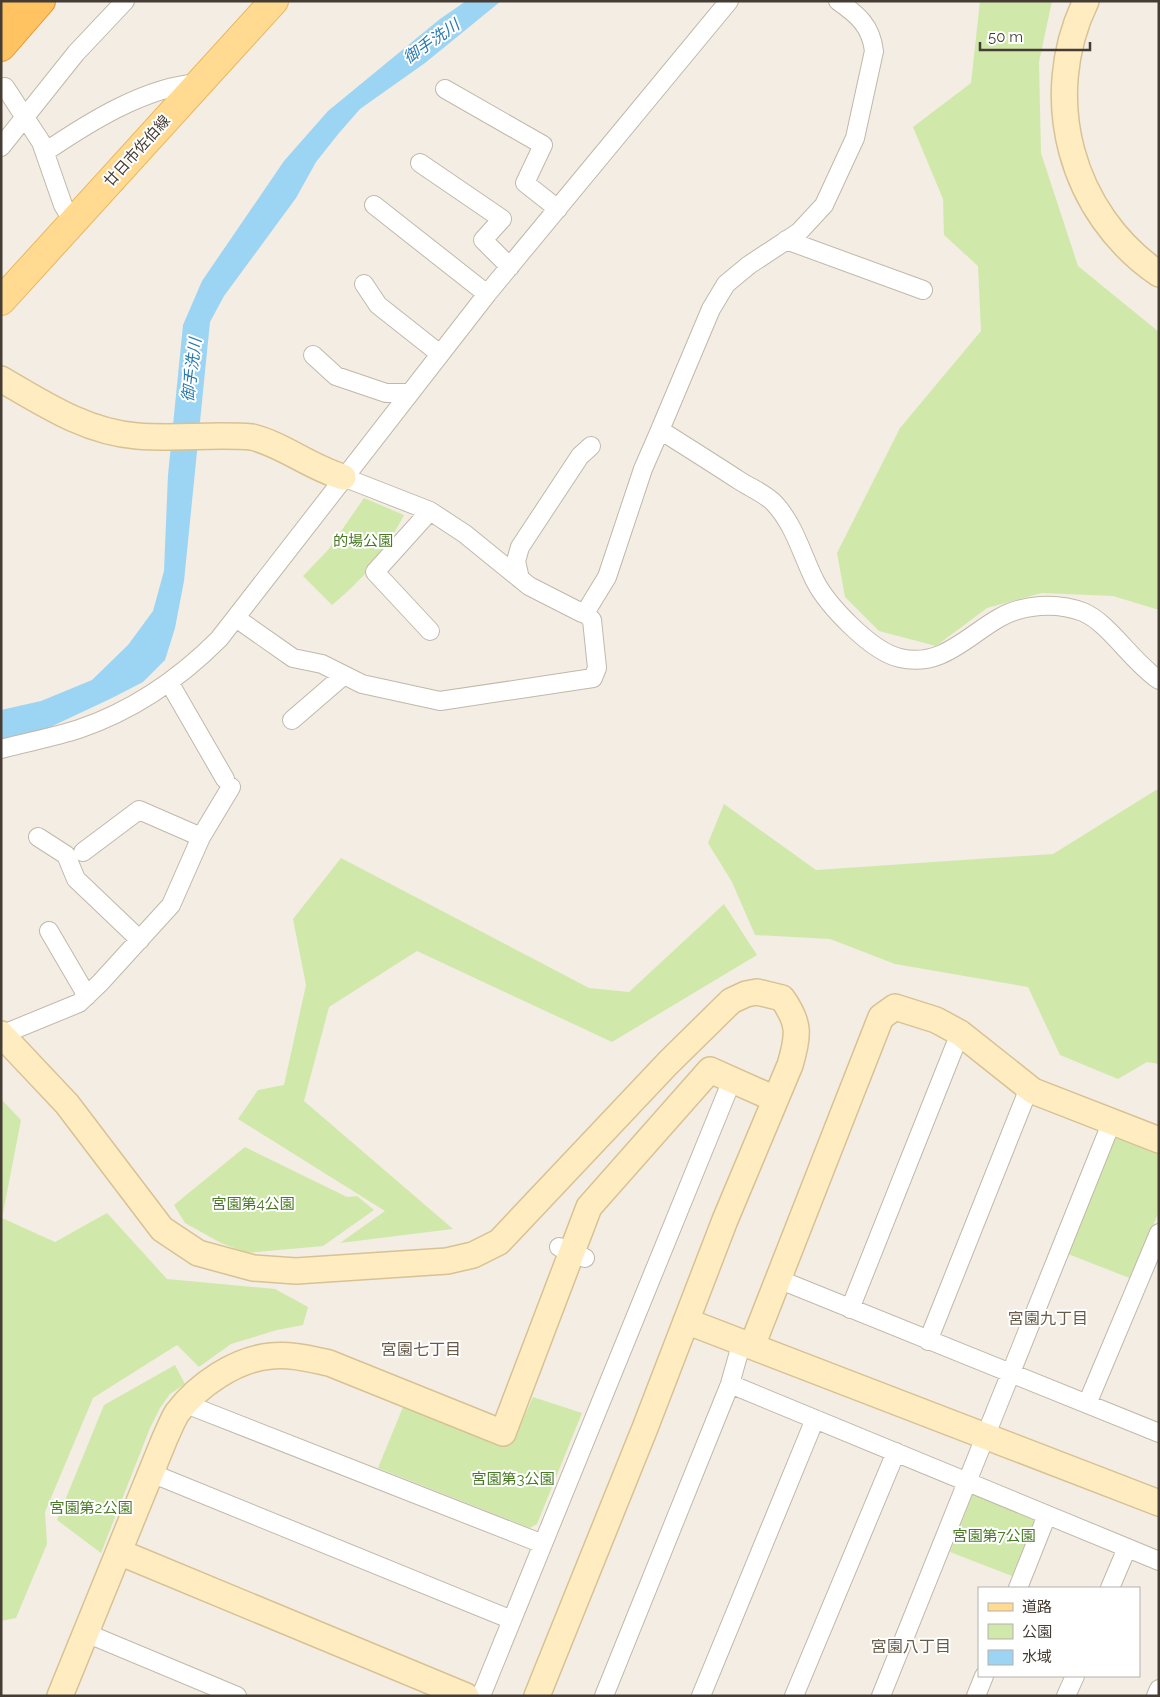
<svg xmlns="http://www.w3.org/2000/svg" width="1160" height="1697" font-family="Raleway,'Noto Sans JP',sans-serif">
  <rect width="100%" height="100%" fill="#f3ede4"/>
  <path fill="#d0e9aa" d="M980 1H1052L1039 62 1041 153 1078 266 1159 332V610L1113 596 1042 593 987 608 936 646 879 631 845 597 837 553 900 428 981 331 978 266 944 235 943 199 913 127 971 83Z
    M364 498 404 515C382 556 368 575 332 605L303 576 328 550Z
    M1156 790H1159V1064L1147 1062 1118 1079 1060 1055 1028 987 895 964 830 939 755 935 732 882 708 843 724 804 816 870 1053 854Z
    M341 858 589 988 629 992 724 904 757 955 612 1042 417 951 329 1007 304 1101 453 1229 340 1243 385 1211 238 1119 258 1090 284 1085 306 985 293 919Z
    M1 1099 21 1120 2 1218 55 1242 107 1213 167 1279 275 1289 308 1307 303 1325 277 1330 231 1344 199 1367 177 1345 93 1398 45 1512 47 1544 16 1618 1 1621Z
    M1116 1134 1159 1151V1211L1132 1279 1068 1254Z
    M245 1147 347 1197 357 1196 374 1210 323 1246 247 1253 221 1243 185 1223 174 1205Z
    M175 1365 185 1384 170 1394 160 1408 150 1428 101 1553 57 1520 104 1405Z
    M533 1397 582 1413 537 1524 530 1528 378 1468 403 1407 497 1444 515 1437Z
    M973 1493 1036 1521 1012 1576 950 1552Z"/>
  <path fill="#9cd4f3" d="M466 1H501L425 63 360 109 339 133 316 162 296 198 224 296 210 322 184 581 175 628 165 660 143 682 112 698 44 730 1 740V710L41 701 92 680 128 645 153 611 164 571 168 475 183 325 202 281 284 161 328 111 440 19Z"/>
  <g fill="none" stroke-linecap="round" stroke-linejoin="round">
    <defs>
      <path id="street" d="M5 87 41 142 63 205 73 222
        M445 89 543 145 525 183 558 209
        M1 147 76 53 125 1
        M45 152C88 123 146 86 200 83
        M420 163 502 219 483 240 510 267
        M374 205 487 294
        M786 240 923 290
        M364 284 378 305 440 354
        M313 355 336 376 386 393H409
        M660 430 711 309 726 284 749 265 799 232 824 205 855 138 874 51C871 26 858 15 838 1
        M343 477 430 511 465 534 529 586 582 613H585L607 577 643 469 660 430C687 447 714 464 740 481 751 488 766 494 775 504 795 526 802 555 815 581 828 606 872 652 900 658 941 668 967 636 999 618 1023 604 1057 602 1083 612 1108 622 1133 663 1159 680
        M430 511 375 572 430 631
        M520 579 516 561 520 547 580 456 591 446
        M236 618 293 658 322 664 362 684 440 701 593 678 597 668 592 620 585 613
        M169 682 225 779
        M292 720 343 676
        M1 749C27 742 54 737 79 729 132 711 180 678 219 639L487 294 729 1
        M38 837 66 855 76 879 140 940
        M83 852 139 810 201 837
        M49 931 87 996
        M1 1035 79 1003 100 983 171 905 201 837 231 787
        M559 1247 585 1258
        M778 1279 1159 1433
        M850 1309 960 1033
        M928 1341 1029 1088
        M730 1384 1159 1561
        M186 1404 543 1544
        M1087 1404 1159 1233
        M151 1473 512 1620
        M1018 1588 1047 1515
        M1110 1588 1127 1548
        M86 1633 237 1696
        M481 1696 732 1080
        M604 1696 730 1384 739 1352
        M701 1696 815 1419
        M794 1696 896 1452
        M881 1696 1112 1121
        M976 1696 984 1676
        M1066 1696 1075 1676
        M1156 1696 1159 1689"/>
      <path id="secondary" d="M1086 1C1039 98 1071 214 1159 274
        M1 379C44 404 86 432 137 436 176 439 214 434 252 437 284 445 311 468 343 477
        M1 1034 67 1104 162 1229 198 1253 253 1268 296 1271 447 1261 473 1255 499 1242 668 1063 731 1001 746 994 757 992 782 998C800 1023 799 1035 790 1065L725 1220 645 1428 537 1696
        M686 1321 1159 1503
        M752 1346 881 1017 895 1007 936 1020 960 1033 1033 1091 1159 1140
        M119 1552 466 1696
        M60 1696 165 1438C169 1430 172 1421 177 1413 198 1385 236 1359 271 1356 291 1354 310 1359 329 1363L503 1433 589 1207 710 1070 775 1099"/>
      <path id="primary" d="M1 301 274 1"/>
      <path id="highway" d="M1 13 11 1
        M1 47 41 1"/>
    </defs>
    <use href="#street" stroke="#c1b8a9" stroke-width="20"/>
    <use href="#secondary" stroke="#d8c293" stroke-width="28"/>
    <use href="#primary" stroke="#e8b85c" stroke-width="30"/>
    <use href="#highway" stroke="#e4982d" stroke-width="30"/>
    <use href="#street" stroke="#fff" stroke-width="18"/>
    <use href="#secondary" stroke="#ffedc1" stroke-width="25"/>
    <use href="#primary" stroke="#ffda90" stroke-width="28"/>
    <use href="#highway" stroke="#ffc362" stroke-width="28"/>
  </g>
  <g text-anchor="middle" stroke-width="4" stroke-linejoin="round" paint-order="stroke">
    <g font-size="15" fill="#453d34" stroke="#fff">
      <text transform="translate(137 151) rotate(-48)" y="5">廿日市佐伯線</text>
    </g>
    <g font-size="15" fill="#497925" stroke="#fff">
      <text x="363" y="546">的場公園</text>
      <text x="253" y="1209">宮園第4公園</text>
      <text x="513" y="1484">宮園第3公園</text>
      <text x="91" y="1513">宮園第2公園</text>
      <text x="994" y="1541">宮園第7公園</text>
    </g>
    <g font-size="16" font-style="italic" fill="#287aad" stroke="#fff">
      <text transform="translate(431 41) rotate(-35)" y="6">御手洗川</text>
      <text transform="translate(191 370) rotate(-83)" y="6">御手洗川</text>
    </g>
    <g font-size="16" fill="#685b4a" stroke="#fff">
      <text x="1048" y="1324">宮園九丁目</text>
      <text x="421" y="1355">宮園七丁目</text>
      <text x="911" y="1652">宮園八丁目</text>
    </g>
  </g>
  <rect width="1160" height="1697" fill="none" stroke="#453d34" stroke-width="5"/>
  <rect x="978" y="1587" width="162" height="90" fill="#ffffff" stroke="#b5b1ae"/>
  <rect x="988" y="1603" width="25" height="8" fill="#ffda90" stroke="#b5b1ae"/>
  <text x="1022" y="1612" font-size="15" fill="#453d34">道路</text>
  <rect x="988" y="1624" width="25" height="15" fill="#d0e9aa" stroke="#b5b1ae"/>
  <text x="1022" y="1637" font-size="15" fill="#453d34">公園</text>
  <rect x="988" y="1650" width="25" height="15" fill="#9cd4f3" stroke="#b5b1ae"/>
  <text x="1022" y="1662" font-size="15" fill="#453d34">水域</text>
  <path d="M980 42v8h110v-8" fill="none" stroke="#453d34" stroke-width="2.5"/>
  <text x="988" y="42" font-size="15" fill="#453d34" stroke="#ffffff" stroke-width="4" paint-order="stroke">50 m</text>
</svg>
